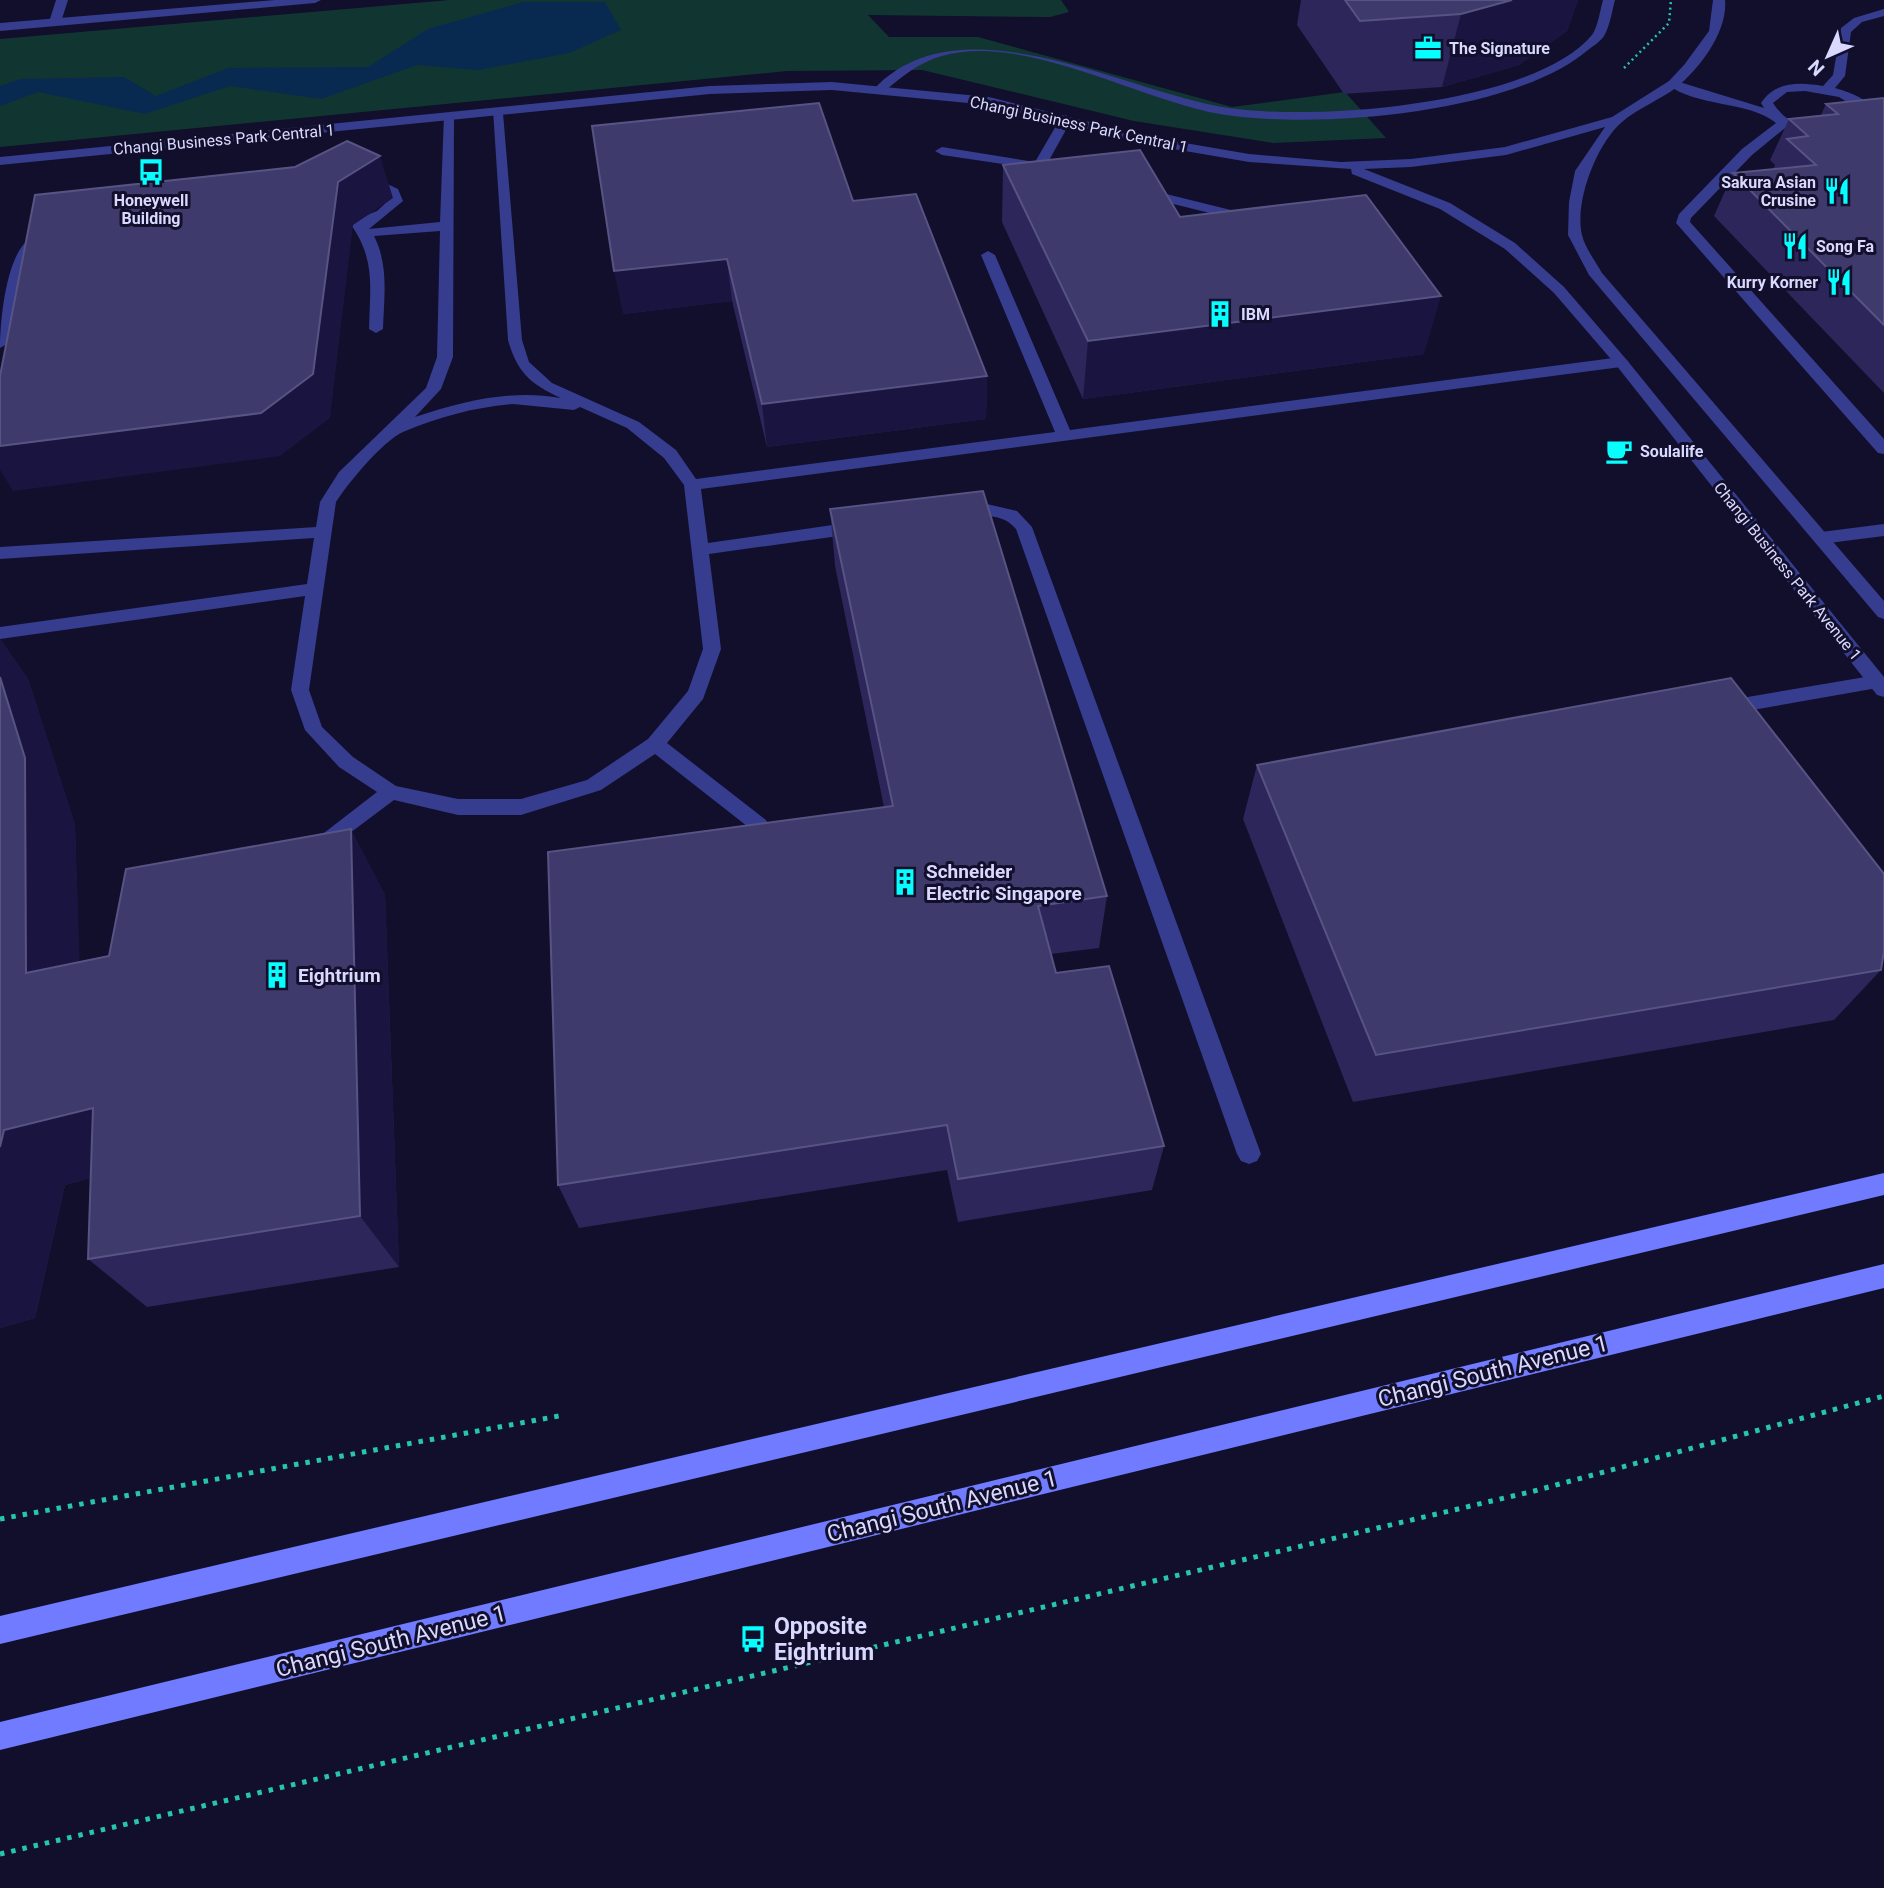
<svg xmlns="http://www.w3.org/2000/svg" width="1884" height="1888" font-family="Roboto,sans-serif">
  <rect width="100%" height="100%" fill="#110f2b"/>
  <path fill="#113631" d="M450 0H1061L1069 12 1050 17 868 15 889 37H978L1232 107 1345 92 1386 138 1273 143 1134 121 922 70 787 71 0 147V39Z"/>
  <path fill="#082a50" d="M523 2H605L621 30 569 53 478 70 417 65 321 99 230 86 145 114 38 92 0 106V86L20 79 124 77 156 96 228 68 368 67 428 29Z"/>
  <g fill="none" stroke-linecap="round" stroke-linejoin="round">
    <path stroke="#26c5ac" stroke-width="2.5" stroke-dasharray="2 3.5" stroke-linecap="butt" d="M1624 68 1669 23 1671 0"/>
    <path stroke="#26c5ac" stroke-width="5" stroke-dasharray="4.5 7" stroke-linecap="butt" d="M0 1519 559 1416
      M0 1854 1534 1491 1884 1396"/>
    <path fill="#363c8e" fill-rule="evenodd" d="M56 0H68L61 22 55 26 49 22Z
      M1603 0H1615C1612 11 1610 26 1604 36 1601 41 1593 46 1588 50 1513 114 1315 130 1220 114 1139 100 1023 32 942 56 920 62 902 76 884 92L874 89C958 0 1117 87 1217 106 1303 123 1533 106 1592 35 1598 27 1600 10 1603 0Z
      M1884 9V16L1862 22 1851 32 1845 76 1835 88C1853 93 1869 100 1881 115L1880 128C1850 145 1816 144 1785 128L1752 155 1691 218 1690 222 1884 439V454L1878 453 1676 223 1679 214 1742 149 1776 123C1750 101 1695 107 1667 84L1673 80 1764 108 1761 103C1775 81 1800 82 1823 86L1833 75 1841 28 1854 18ZM1805 91 1839 97 1869 116V123C1837 141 1793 134 1773 103L1787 92Z
      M493 110 503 113 522 340 529 362 552 383 639 422 676 450 696 479 1055 432 981 255 988 251 995 255 1070 430 1621 357 1629 362 1621 367 701 489 708 543 860 521 868 527 860 533 709 554 721 649 703 699 667 743 766 820 769 825 766 830H752L655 754 601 790 521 815H458L394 800 318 857 311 855 308 849 311 843 377 792 339 767 305 730 291 690 305 596 0 639V627L307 584 314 538 0 559V547L316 527 320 502 339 472 426 388 437 357 440 231 374 236C389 265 384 298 383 329L376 333 369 329C370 287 376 258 349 222L377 211 389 200 387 194 361 181V175L366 174 398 189 403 201 369 229 440 222 444 115 454 118 453 357 441 389 415 417C463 401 511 389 561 398 530 384 517 372 508 340ZM513 404 574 410 580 407 627 428 664 458 684 485 703 649 688 691 648 739 587 780 521 799H458L396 786 353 757 322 727 309 690 336 502C348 483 383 441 403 432 438 417 476 407 513 404Z
      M1066 115 1072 119 1047 164 1058 166V172L942 155 935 151 942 147 1035 162 1060 119Z
      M1142 188 1255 216 1257 219 1250 223 1137 195 1135 192Z
      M29 239 41 242 33 250 7 344 0 348C0 321 6 256 29 239Z
      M987 504 1017 511 1032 527 1261 1154 1257 1161 1249 1164 1241 1161 1237 1154 1016 529C995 504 965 526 953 512L961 507Z
      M1884 524V536L1821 544 1813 538 1821 532Z
      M1877 675 1884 678 1883 687 1724 715 1715 708 1724 701Z"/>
    <path fill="#363c8e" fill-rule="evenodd" d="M275 0H321L315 3 0 31V23Z
      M1713 0H1725C1728 31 1700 68 1677 87 1660 100 1638 108 1622 122 1597 143 1574 202 1582 235 1585 248 1596 262 1602 273L1884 601V619L1878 617 1589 275 1568 235 1569 202 1575 171 1605 127 1506 155 1411 167 1364 169 1450 203 1515 243 1564 287 1626 359 1884 677V697L1877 695 1616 365 1554 293 1505 249 1440 209 1352 174 1351 169 1249 162 1150 145 989 105 832 90 710 94 0 165V157L710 86 832 82 989 97 1150 137 1249 154 1341 162 1411 159 1505 147 1612 117 1669 81 1684 65 1709 31Z"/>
    <path fill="#707bff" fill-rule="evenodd" d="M1884 1173V1195L0 1644V1616Z
      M1884 1264V1288L0 1750V1722Z"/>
  </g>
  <path fill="#2c265a" d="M1301 0H1578L1567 31 1519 65 1442 87 1344 94 1297 25Z
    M1884 98V393L1714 216 1733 173 1773 169 1775 165 1770 160 1789 119 1821 115 1826 104Z
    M1003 165 1180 217 1424 354 1083 399 1002 222Z
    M853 201 987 376 986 419 767 447 732 301 623 314Z
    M830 509 1107 896 1099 948 1051 954 1056 973 1164 1146 1152 1190 958 1222 947 1170 579 1228 558 1185 884 807 835 566Z
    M0 639 28 679 75 825 79 962 385 894 399 1267 147 1307 88 1259 91 1178 65 1185 35 1318 0 1328Z
    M1257 765 1881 970 1834 1020 1353 1102 1243 819Z"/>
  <path fill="#191540" d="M1512 0H1578L1567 31 1519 65 1442 87 1461 14Z
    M380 156 393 198 353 225 330 418 280 456 13 491 0 470V446L338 182Z
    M727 259 732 301 623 314 614 271Z
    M1441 296 1424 354 1083 399 1088 341Z
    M987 376 986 419 767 447 762 404Z
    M0 639 28 679 75 825 82 1033 26 973 0 677Z
    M351 829 385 894 399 1267 360 1216Z
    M93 1108 148 1163 65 1185 35 1318 0 1328V1147L4 1130Z"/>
  <path fill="#3f3a6c" stroke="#575383" stroke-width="2" d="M1345 0H1512L1461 14 1360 21Z
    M1884 98V325L1733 173 1816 165 1787 139 1808 136 1789 119 1838 114 1826 104Z
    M819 103 853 201 916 194 987 376 762 404 727 259 614 271 592 126Z
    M347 141 380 156 338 182 313 374 261 413 0 446V376L35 195 295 167Z
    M1140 150 1180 217 1366 195 1441 296 1088 341 1003 165Z
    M983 491 1107 896 1038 906 1056 973 1109 966 1164 1146 958 1179 947 1125 558 1185 548 852 893 806 830 509Z
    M0 677 25 758 26 973 109 956 126 869 351 829 360 1216 88 1259 93 1108 4 1130 0 1147Z
    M1731 678 1884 874V951L1881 970 1376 1055 1257 765Z"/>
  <defs>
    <symbol id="office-bare" viewBox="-9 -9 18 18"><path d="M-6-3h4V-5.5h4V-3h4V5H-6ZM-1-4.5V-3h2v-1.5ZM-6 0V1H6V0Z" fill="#05ffff" stroke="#110f2b" stroke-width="2.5" paint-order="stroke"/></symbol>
    <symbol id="bus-bare" viewBox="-9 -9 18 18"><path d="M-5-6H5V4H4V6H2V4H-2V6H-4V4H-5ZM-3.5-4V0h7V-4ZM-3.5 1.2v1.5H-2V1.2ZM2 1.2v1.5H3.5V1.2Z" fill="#05ffff" stroke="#110f2b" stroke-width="2.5" paint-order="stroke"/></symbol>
    <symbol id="restaurant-bare" viewBox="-9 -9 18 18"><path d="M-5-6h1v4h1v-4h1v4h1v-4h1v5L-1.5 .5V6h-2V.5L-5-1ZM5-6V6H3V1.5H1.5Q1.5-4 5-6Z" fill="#05ffff" stroke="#110f2b" stroke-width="2.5" paint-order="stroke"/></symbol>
    <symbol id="building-bare" viewBox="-9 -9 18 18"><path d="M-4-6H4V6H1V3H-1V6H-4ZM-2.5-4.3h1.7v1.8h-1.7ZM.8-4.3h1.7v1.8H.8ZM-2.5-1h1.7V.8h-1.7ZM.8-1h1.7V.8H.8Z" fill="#05ffff" stroke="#110f2b" stroke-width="2.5" paint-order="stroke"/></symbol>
    <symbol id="cafe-bare" viewBox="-9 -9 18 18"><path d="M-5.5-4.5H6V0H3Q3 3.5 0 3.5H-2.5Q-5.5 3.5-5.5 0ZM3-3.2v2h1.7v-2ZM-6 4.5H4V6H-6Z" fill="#05ffff" stroke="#110f2b" stroke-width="2.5" paint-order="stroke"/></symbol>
  </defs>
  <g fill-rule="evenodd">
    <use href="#office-bare" x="1409" y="29" width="38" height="38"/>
    <use href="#bus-bare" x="132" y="153" width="38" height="38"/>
    <use href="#restaurant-bare" x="1818" y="172" width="38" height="38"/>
    <use href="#restaurant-bare" x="1776" y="227" width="38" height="38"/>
    <use href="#restaurant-bare" x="1820" y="263" width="38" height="38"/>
    <use href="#building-bare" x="1201" y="295" width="38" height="38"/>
    <use href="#cafe-bare" x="1600" y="432" width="38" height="38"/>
    <use href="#building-bare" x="886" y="863" width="38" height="38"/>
    <use href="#building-bare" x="258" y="956" width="38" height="38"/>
    <use href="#bus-bare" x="734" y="1620" width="38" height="38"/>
  </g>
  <g text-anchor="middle" stroke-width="6" stroke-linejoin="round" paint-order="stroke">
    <g font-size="16" font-weight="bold" fill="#d9d9ff" stroke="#110f2b" text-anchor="start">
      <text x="1449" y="54">The Signature</text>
      <text x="1816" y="188" text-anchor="end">Sakura Asian<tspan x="1816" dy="18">Crusine</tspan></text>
      <text x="151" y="206" text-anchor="middle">Honeywell<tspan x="151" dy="18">Building</tspan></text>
      <text x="1816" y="252">Song Fa</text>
      <text x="1818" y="288" text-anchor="end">Kurry Korner</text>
      <text x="1241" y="320">IBM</text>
      <text x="1640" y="457">Soulalife</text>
    </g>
    <g font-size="16" fill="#d9d9ff" stroke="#110f2b">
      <text transform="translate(1079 124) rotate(12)" y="6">Changi Business Park Central 1</text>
      <text transform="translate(224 139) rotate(-5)" y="6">Changi Business Park Central 1</text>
      <text transform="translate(1788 571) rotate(51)" y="6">Changi Business Park Avenue 1</text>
    </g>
    <g font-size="19" font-weight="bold" fill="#d9d9ff" stroke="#110f2b" text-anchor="start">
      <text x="926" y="878">Schneider<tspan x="926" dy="22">Electric Singapore</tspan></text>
      <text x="298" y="982">Eightrium</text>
    </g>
    <g font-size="23" fill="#d9d9ff" stroke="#110f2b">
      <text transform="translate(1493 1371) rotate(-14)" y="8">Changi South Avenue 1</text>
      <text transform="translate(942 1506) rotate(-14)" y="8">Changi South Avenue 1</text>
      <text transform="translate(391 1641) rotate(-14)" y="8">Changi South Avenue 1</text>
    </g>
    <g font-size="23" font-weight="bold" fill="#d9d9ff" stroke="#110f2b" text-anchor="start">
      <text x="774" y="1634">Opposite<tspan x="774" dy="26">Eightrium</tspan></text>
    </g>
  </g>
  <g transform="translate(1828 56) rotate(225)" stroke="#110f2b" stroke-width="5" paint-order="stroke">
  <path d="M0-5L12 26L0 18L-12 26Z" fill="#d9d9ff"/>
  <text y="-10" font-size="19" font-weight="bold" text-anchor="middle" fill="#d9d9ff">N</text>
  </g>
</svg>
